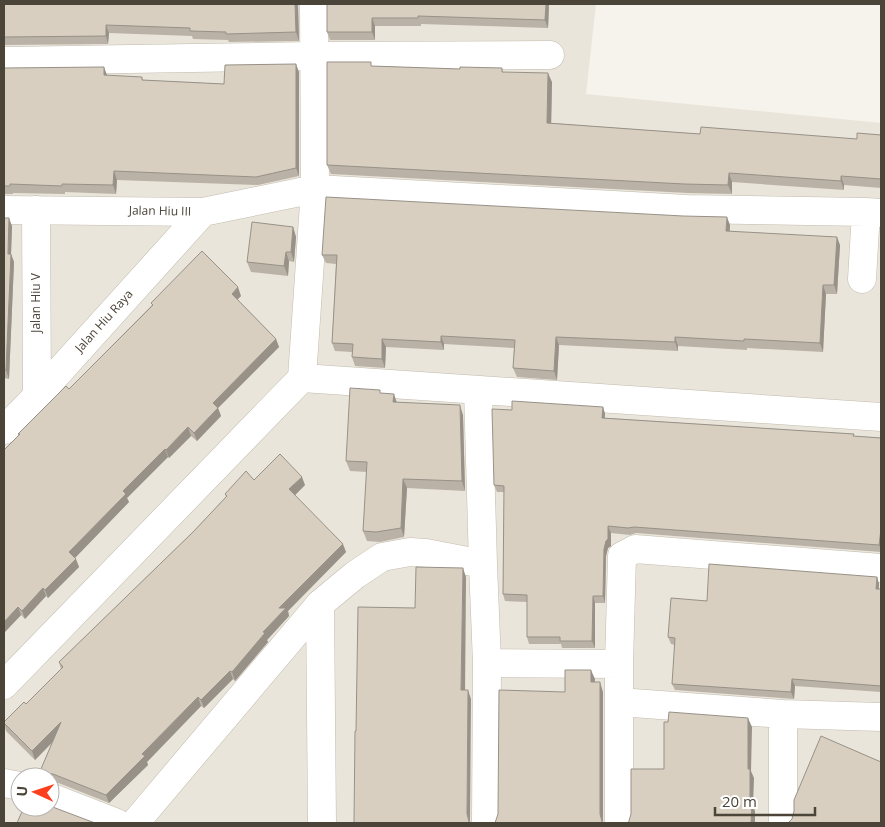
<svg xmlns="http://www.w3.org/2000/svg" width="885" height="827" font-family="'Open Sans',sans-serif">
  <rect width="100%" height="100%" fill="#f6f3ec"/>
  <path fill="#eae5da" fill-rule="evenodd" d="M4 4H596L586 94 881 123V823H4ZM20 777H50V807H20Z"/>
  <g fill="none" stroke-linecap="round" stroke-linejoin="round">
    <defs>
      <path id="minor" d="M314 4 315 189 302 378 881 417
        M4 61 313 56 550 55
        M4 210 203 212 315 189 687 209 866 212 881 213
        M36 210 37 396
        M862 279 866 212
        M478 390 483 564 487 663 486 823
        M4 430 37 396 203 212
        M320 604 322 823
        M487 663 619 664
        M4 685 302 378
        M619 702 783 714 881 717
        M4 783 20 786
        M50 797 117 823
        M135 823 320 604 355 575 382 557 410 552 426 553 483 564
        M619 823V664L622 556 635 549 881 568
        M783 823V714"/>
    </defs>
    <use href="#minor" stroke="#c2bbae" stroke-width="29"/>
    <use href="#minor" stroke="#fff" stroke-width="28"/>
  </g>
  <path fill="#bab2a6" d="M4 4H298L299 41 229 42 228 40 193 39 192 36 109 33 108 44 4 45Z
    M327 4H549L548 28 421 24V26H375V40H330L327 32Z
    M372 66 460 69 502 68 503 72 552 82 551 123 700 134 857 139 881 135V188L844 185V190L732 182V194L688 193 331 174 327 165Z
    M4 68 107 76 142 77 143 80 224 84 299 72V176L258 185 117 180 116 194 65 192V194L13 193V194H4Z
    M4 218 12 226 11 254 14 262 9 379 4 378Z
    M730 225V231L840 245 837 294H826L823 352 747 348V350L678 346V351L559 345 557 380 517 377 513 368 514 348 444 344V350L386 347 385 368 355 366 352 357V352L335 351 332 343 336 264 326 263 322 255Z
    M293 227 296 237 294 262 289 261 288 276 251 272 247 262Z
    M241 296 237 299 276 339 279 347 218 408 221 416 197 441 191 436 169 458 168 457 127 498 129 502 75 558 79 567 48 598 46 596 25 619 21 615 4 633 18 434 69 389 152 305 151 303Z
    M382 393 397 402 463 415 465 491 407 488 404 537 380 542 367 541 363 531 367 472 350 471 346 461Z
    M603 407 605 414V418L854 434V436L881 438V552L636 533 630 535 611 533V546L608 548 606 556 605 603H595V648H562L561 644H529L527 637V602L505 601 503 594 504 492H497L494 485 512 410Z
    M254 480 305 485 295 495 346 552 288 611 289 616 267 640 268 642 235 681 233 679 204 708 201 706 147 762 148 765 109 803 56 782H50V777H38V776L52 743 35 760 6 731 4 722 26 704 61 669 59 662 193 532 226 497 225 494Z
    M877 577 879 584V589H881V692L795 686 794 699 675 690 672 684 675 645 671 644 668 637 707 601Z"/>
  <path fill="#979187" d="M295 4H298L299 41 296 32Z
    M546 4H549L548 28 545 20Z
    M372 18 375 26V40L372 32Z
    M106 25 109 33 108 44 106 36Z
    M296 64 299 72V176L296 168Z
    M104 67 107 75V84L104 75Z
    M548 73 552 82 551 132 547 123Z
    M114 171 117 180 116 194 113 185Z
    M729 173 732 182V194L728 185Z
    M841 176 844 185V190L841 181Z
    M727 217 730 225 729 240 726 231Z
    M9 218 12 226 11 254 14 262 9 379 6 370Z
    M293 227 296 237 294 262 291 252Z
    M837 237 840 245 837 294 834 285Z
    M286 252 289 261 288 276 284 266Z
    M823 285 826 294 823 352 820 343Z
    M238 287 241 296 235 302 232 294Z
    M441 336 444 344V350L441 342Z
    M556 337 559 345 557 380 554 371Z
    M675 337 678 346V351L675 342Z
    M276 339 279 347 218 408 221 416 197 441 194 433 213 403Z
    M382 339 386 347 385 368 382 359Z
    M394 394 397 403 393 402Z
    M460 405 463 415 465 491 462 481Z
    M603 407 605 414 604 424 602 418Z
    M188 427 191 436 169 458 166 450Z
    M165 449 168 457 127 498 129 502 72 561 69 552 123 491Z
    M302 477 305 485 292 498 289 489Z
    M403 479 407 488 404 537 401 528Z
    M608 526 611 533V546L608 548 606 556 605 603 603 596 604 549Z
    M881 529V551L879 545Z
    M343 544 346 552 288 611 289 616 267 640 268 642 235 681 232 672 263 632 279 608Z
    M76 559 79 567 48 598 45 590Z
    M463 568 466 577 465 699 461 690Z
    M877 577 879 584 878 596 876 589Z
    M43 588 46 596 25 619 22 611Z
    M593 596 595 603V648L592 641Z
    M18 607 21 615 4 633V622Z
    M591 670 595 679 594 691 591 682Z
    M230 671 233 679 204 708 201 700Z
    M792 679 795 686 794 699 791 692Z
    M600 682 603 692V823L600 814Z
    M468 690 471 699 470 823 467 814Z
    M198 697 201 706 147 762 148 765 109 803 106 795 142 754Z
    M748 718 752 727 751 771 754 778 753 806 755 811V823H751L748 769Z
    M61 722 64 730 35 760 32 751Z"/>
  <path fill="#d8cfc1" stroke="#979187" d="M4 4H295L296 32 226 34V32L190 31V28L106 25V36L4 37Z
    M327 4H546L545 20 418 16V18H372V32H327Z
    M327 62H371V66L460 69V67L502 68V72L548 73 547 123 700 134 701 127 857 139V133L881 135V179L841 176V181L729 173 728 185 684 184 327 165Z
    M296 64V168L256 177 114 171 113 185 62 184V186L10 184V186H4V68L104 67V75L142 77V80L224 84 225 65Z
    M326 197 683 216 727 217 726 231 837 237 834 285H823L820 343 744 339V341L675 337V342L556 337 554 371 513 368 515 340 441 336V342L382 339V359L352 357 353 344 332 343 337 255H322Z
    M4 218H9L8 254H11L6 370H4Z
    M252 222 293 227 291 252H286L284 266 247 262Z
    M202 251 238 287 232 294 276 339 213 403 218 408 194 433 188 427 166 450 165 449 123 491 126 494 69 552 76 559 45 590 43 588 22 611 18 607 4 622V450L20 434H18L66 386 69 389 153 305 151 303Z
    M350 388 380 390V393L394 394 393 402 460 405 462 481 403 479 401 528 376 532 363 531 367 462 346 461Z
    M512 401 603 407 602 418 854 434 853 436 881 438V529L879 545 634 527 628 528 608 526V539L606 541 604 549 603 596H593L592 641H560V637H527V595L503 594 504 486 494 485 492 409 512 410Z
    M280 454 302 477 289 489 343 544 279 608H286L263 632 265 633 232 672 230 671 201 700 198 697 142 754 145 756 106 795 53 774 45 773 38 776 61 722 32 751 4 723V722L24 702 26 704 63 667 59 662 193 532 227 496 225 494 246 471 254 480Z
    M709 564 877 577 876 589H881V686L792 679 791 692 672 684 675 638 668 637 671 598 707 601Z
    M416 567 463 568 461 690H468L467 814 469 822 471 823H354L355 731H356L358 607 415 608Z
    M565 670H591V682H600V814L602 822 604 823H495L498 814 499 690 565 692Z
    M669 712 748 718V769H750V802H752L751 823H628L629 821 631 814V769H664V722H668Z
    M821 736 881 762V820L880 823H788L792 819 794 811V800Z
    M50 806 95 823H17L24 807H50Z"/>
  <g text-anchor="middle" stroke-width="5" stroke-linejoin="round" paint-order="stroke">
    <g font-size="12" fill="#4b4439" stroke="#fff">
      <text transform="translate(160 211) rotate(1)" y="4">Jalan Hiu III</text>
      <text transform="translate(36 303) rotate(-90)" y="4">Jalan Hiu V</text>
      <text transform="translate(104 321) rotate(-48)" y="4">Jalan Hiu Raya</text>
    </g>
  </g>
  <rect width="885" height="827" fill="none" stroke="#4b4439" stroke-width="10"/>
  <g transform="translate(35 792) rotate(273)"><circle r="24" fill="#ffffff" stroke="#b7b4b0"/>
  <path d="M0-4L9 19L0 12L-9 19Z" fill="#fc3f1d"/>
  <text y="-8" font-size="14" font-weight="bold" text-anchor="middle" fill="#4b4439">U</text>
  </g>
  <path d="M715 807v8h100v-8" fill="none" stroke="#4b4439" stroke-width="2.5"/>
  <text x="722" y="807" font-size="15" fill="#4b4439" stroke="#ffffff" stroke-width="4" paint-order="stroke">20 m</text>
</svg>
